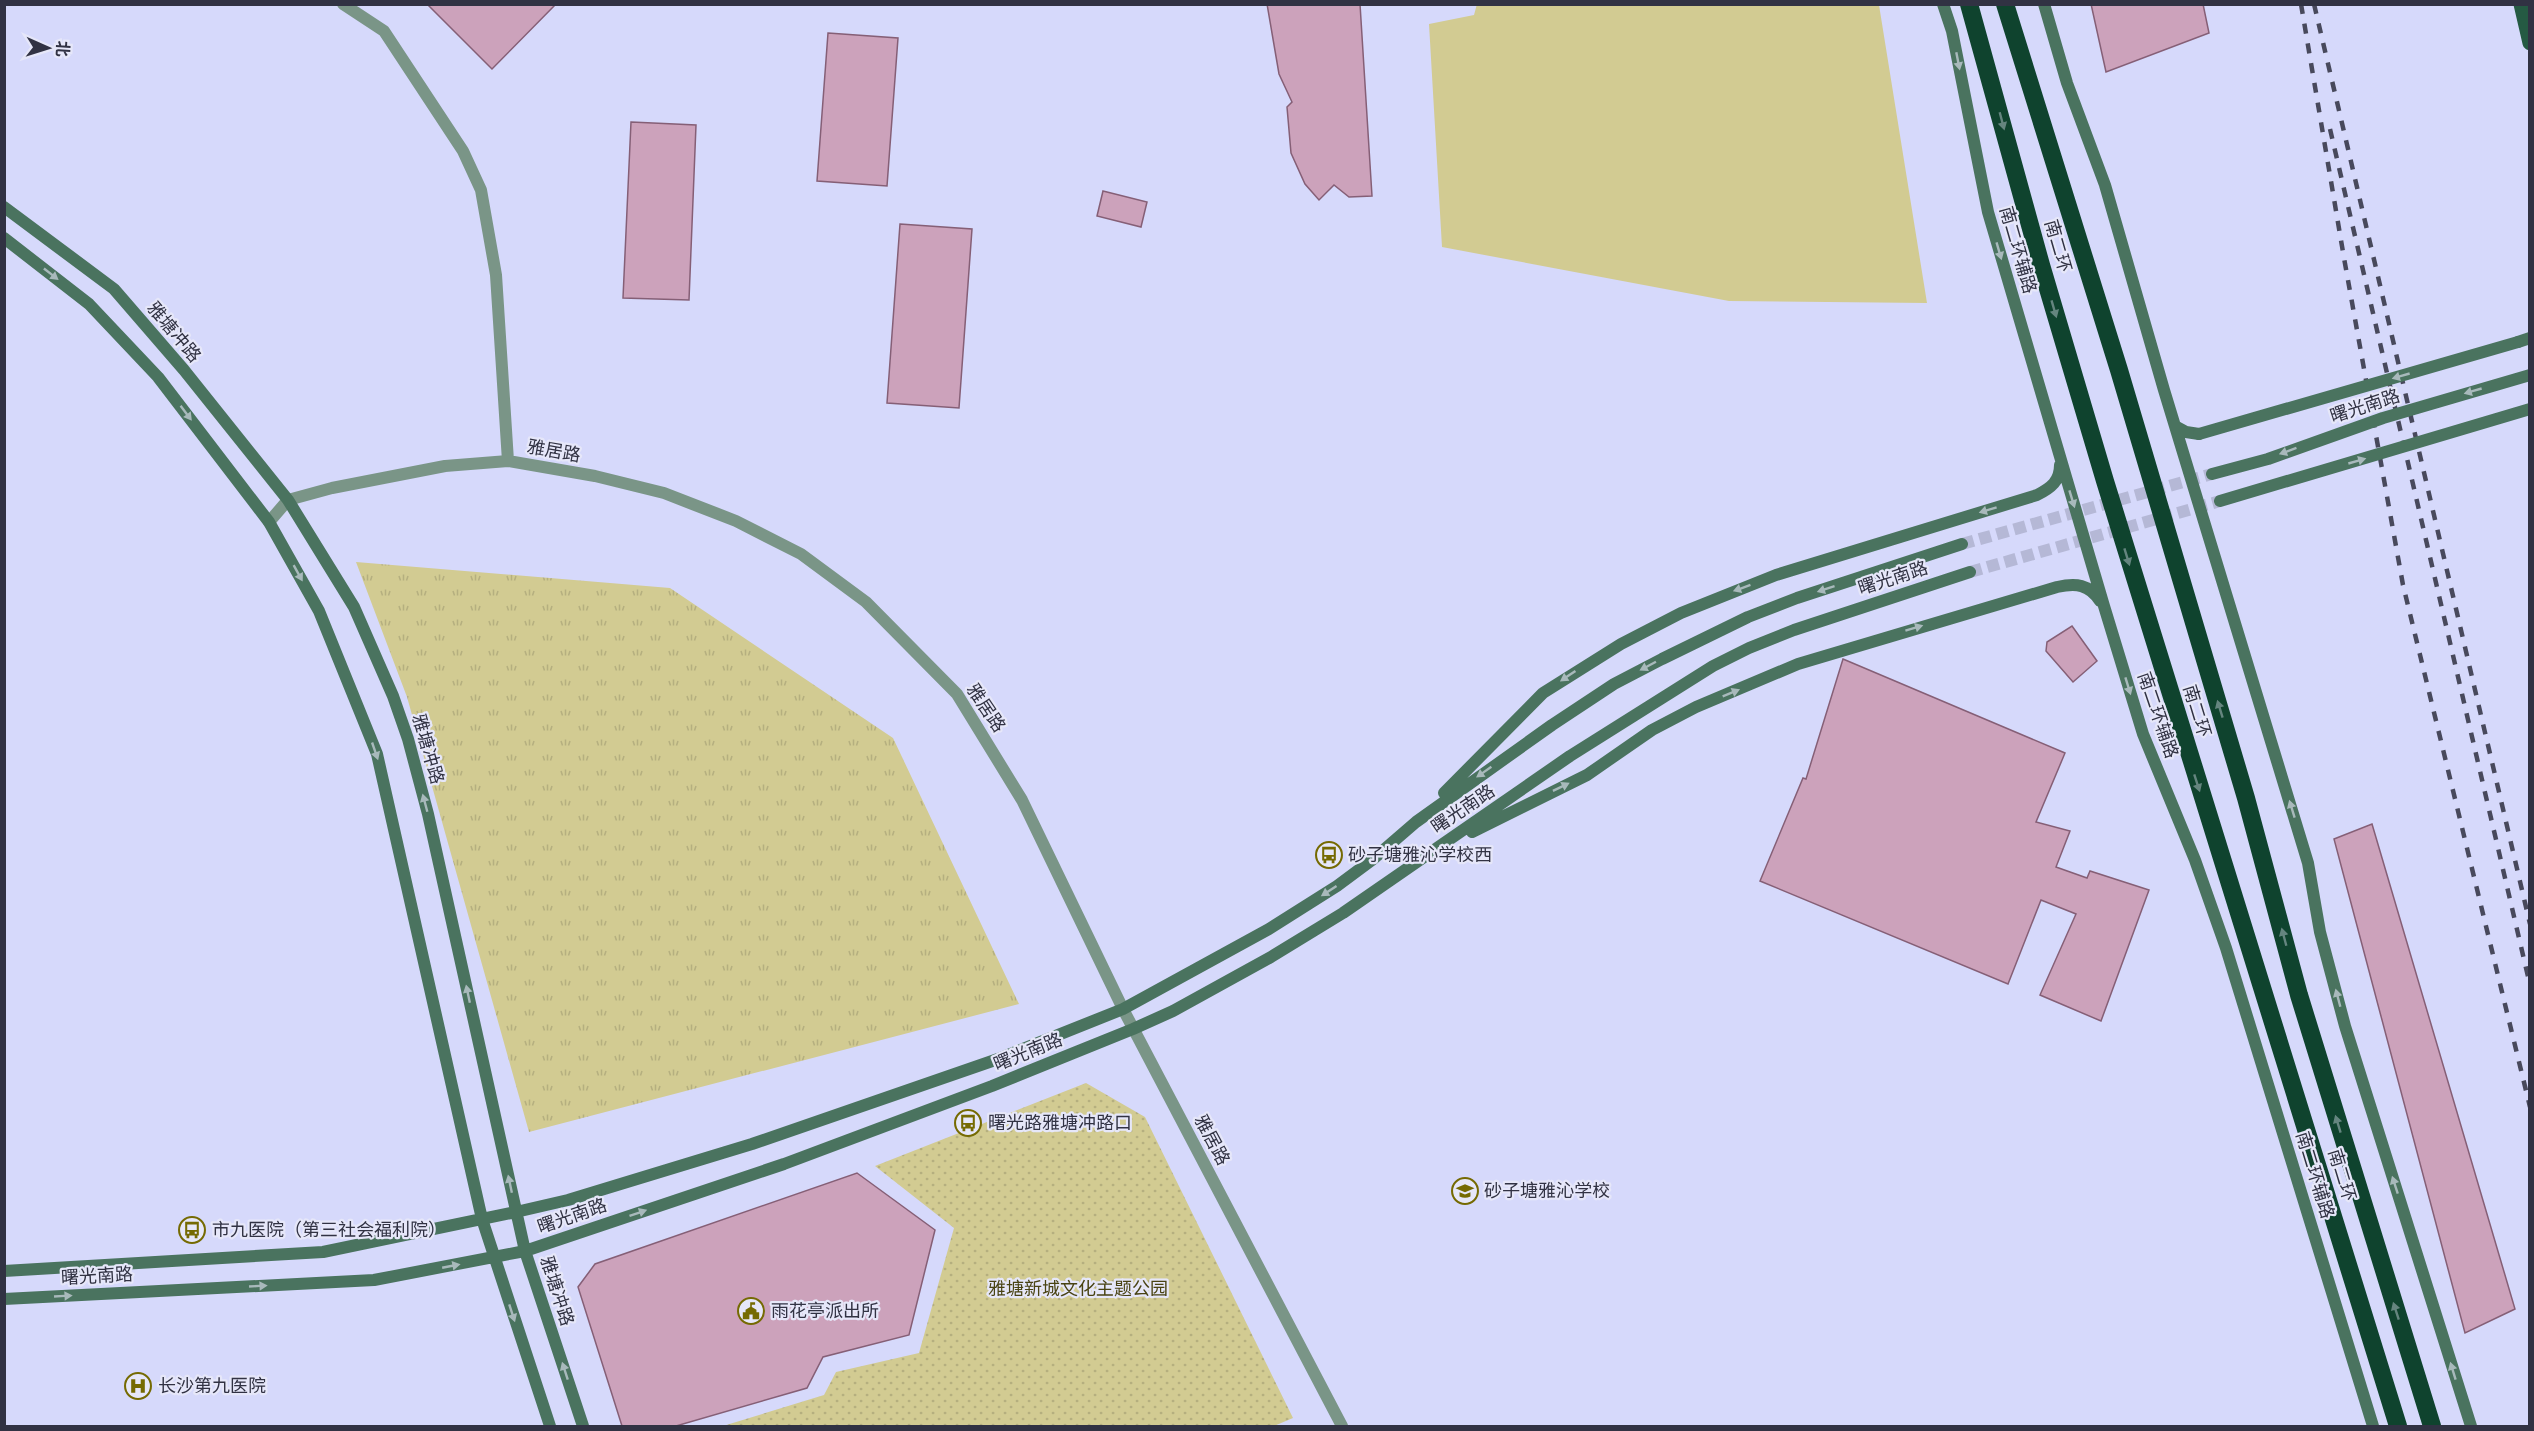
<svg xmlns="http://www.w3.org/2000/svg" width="2534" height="1431" font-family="'Varela Round','Noto Sans SC',sans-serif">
  <defs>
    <pattern id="grass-tufts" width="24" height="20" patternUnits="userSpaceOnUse" patternTransform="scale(1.5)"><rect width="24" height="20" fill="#d2cb92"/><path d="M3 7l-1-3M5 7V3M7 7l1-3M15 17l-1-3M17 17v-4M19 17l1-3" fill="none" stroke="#b5af7f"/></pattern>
    <pattern id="park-dots" width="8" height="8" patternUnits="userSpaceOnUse" patternTransform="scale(1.5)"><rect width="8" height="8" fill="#d2cb92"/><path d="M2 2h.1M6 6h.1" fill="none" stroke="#b5af7f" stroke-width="1.8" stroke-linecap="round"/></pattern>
  </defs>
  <rect width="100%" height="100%" fill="#d6d9fb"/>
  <path fill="url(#grass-tufts)" d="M356 562 670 588 893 738 1019 1004 529 1132 407 697Z"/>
  <path fill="url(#park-dots)" d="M1086 1083 1145 1117 1293 1418 1274 1426H723L824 1395 836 1372 919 1353 954 1228 875 1166Z"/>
  <path fill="#d2cb92" d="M1477 4 1879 5 1927 303 1729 301 1442 247 1429 24 1474 15Z"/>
  <path fill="#cca2bb" stroke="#855f76" stroke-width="1.5" d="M427 4H556L492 69Z
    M1267 4H1360L1372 196 1349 197 1334 185 1319 200 1305 184 1291 153 1287 107 1292 102 1279 74Z
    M2091 4H2203L2209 33 2106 72Z
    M828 33 898 38 887 186 817 181Z
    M631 122 696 125 689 300 623 298Z
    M1103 191 1147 202 1141 227 1097 216Z
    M900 224 972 229 959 408 887 403Z
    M2072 626 2097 661 2073 682 2046 651 2047 642Z
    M1843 659 2065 753 2036 822 2070 831 2056 867 2087 878 2090 871 2149 890 2101 1021 2040 995 2076 914 2041 900 2008 984 1760 881 1803 778 1806 779Z
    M2372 824 2515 1309 2465 1333 2334 839Z
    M857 1173 935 1230 909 1335 823 1357 807 1388 676 1426H622L578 1287 595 1264Z"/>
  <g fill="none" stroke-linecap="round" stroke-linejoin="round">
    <path stroke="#b5b8d6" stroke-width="12" stroke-dasharray="12 6" stroke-linecap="butt" d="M1962 544 2212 474
      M1970 572 2220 501"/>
    <path stroke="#7a9587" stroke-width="12" d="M343 4 384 31 463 151 481 190 496 275 508 461
      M269 522 288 500 332 488 445 466 508 461 595 476 664 493 736 521 801 554 866 602 957 694 1022 800 1123 1009 1342 1426"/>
    <path stroke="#4a735f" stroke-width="12" d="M1943 4 1952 31 1988 212 2104 606 2143 734 2195 860 2226 948 2373 1426
      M2044 4 2067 83 2105 185 2164 390 2308 863 2320 932 2345 1026 2471 1426
      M4 207 114 289 184 370 288 500 354 607 393 696 408 739 428 814 525 1251 583 1426
      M4 238 89 304 158 377 269 522 319 611 377 754 482 1219 550 1426
      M2518 342 2530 338
      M2175 426 2186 432 2199 434
      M1444 793 1543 693 1621 644 1681 613 1776 575 2037 495C2051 488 2060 481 2060 465
      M1472 832 1587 775 1652 730 1696 707 1798 664 2057 587C2076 583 2089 584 2100 601
      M4 1271 323 1252 516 1212 568 1200 752 1144 998 1059 1123 1009 1269 929 1337 886 1372 860 1416 822 1552 725 1614 684 1662 659 1748 617 1797 598 1962 544
      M4 1299 374 1280 525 1251 784 1164 992 1086 1133 1029 1173 1011 1271 957 1343 913 1570 756 1713 666 1749 648 1794 630 1970 572"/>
    <path stroke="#255a43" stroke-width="15" d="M2521 4 2530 43"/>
    <path stroke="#0f432e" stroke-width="18" d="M1969 4 2041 265 2105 481 2398 1426
      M2005 4 2119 370 2246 798 2299 995 2432 1426"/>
    <path stroke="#48495c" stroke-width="4.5" stroke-dasharray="10 10" stroke-linecap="butt" d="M2301 4 2344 258 2403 585 2530 1107
      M2314 4 2530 924
      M2330 129 2530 985"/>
    <path stroke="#4a735f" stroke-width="12" d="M2199 434 2518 342
      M2212 474 2268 459 2383 418 2530 375
      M2220 501 2530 409"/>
  </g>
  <defs><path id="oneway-solid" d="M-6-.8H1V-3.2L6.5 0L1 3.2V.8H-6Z" transform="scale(1.5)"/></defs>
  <g fill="#a8b9bb">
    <use href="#oneway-solid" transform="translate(1958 61) rotate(79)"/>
    <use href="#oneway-solid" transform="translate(1999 251) rotate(74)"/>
    <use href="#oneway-solid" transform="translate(51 274) rotate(38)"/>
    <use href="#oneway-solid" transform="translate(2401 376) rotate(164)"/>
    <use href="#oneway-solid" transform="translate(2473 391) rotate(164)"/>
    <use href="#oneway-solid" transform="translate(186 413) rotate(53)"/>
    <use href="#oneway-solid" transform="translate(2288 451) rotate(160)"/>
    <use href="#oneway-solid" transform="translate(2357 461) rotate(-16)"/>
    <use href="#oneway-solid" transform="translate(2072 499) rotate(73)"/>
    <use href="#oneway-solid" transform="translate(1988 510) rotate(163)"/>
    <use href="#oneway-solid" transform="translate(298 573) rotate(61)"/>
    <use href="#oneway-solid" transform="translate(1742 588) rotate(160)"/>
    <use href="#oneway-solid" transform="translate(1826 589) rotate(162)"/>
    <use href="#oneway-solid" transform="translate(1914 628) rotate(-17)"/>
    <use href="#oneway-solid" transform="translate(1648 666) rotate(152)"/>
    <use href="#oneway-solid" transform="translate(1568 676) rotate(146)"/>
    <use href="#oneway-solid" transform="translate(2128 686) rotate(73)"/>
    <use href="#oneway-solid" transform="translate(1731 693) rotate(-22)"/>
    <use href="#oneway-solid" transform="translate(375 751) rotate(71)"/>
    <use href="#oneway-solid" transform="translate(1484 772) rotate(145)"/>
    <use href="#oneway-solid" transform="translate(1561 787) rotate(-26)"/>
    <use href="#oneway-solid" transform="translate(425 803) rotate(-105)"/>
    <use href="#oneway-solid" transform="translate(2292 809) rotate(-107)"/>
    <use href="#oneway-solid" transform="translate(1329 891) rotate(147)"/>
    <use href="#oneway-solid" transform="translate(468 994) rotate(-102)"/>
    <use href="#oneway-solid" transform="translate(2338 998) rotate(-105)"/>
    <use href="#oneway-solid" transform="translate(510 1184) rotate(-102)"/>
    <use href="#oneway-solid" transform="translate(2395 1185) rotate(-108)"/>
    <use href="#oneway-solid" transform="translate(638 1213) rotate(-19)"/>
    <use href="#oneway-solid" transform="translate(451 1266) rotate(-11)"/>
    <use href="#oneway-solid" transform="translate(258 1286) rotate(-3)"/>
    <use href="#oneway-solid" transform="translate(63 1296) rotate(-3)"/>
    <use href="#oneway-solid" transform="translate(512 1313) rotate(72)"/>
    <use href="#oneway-solid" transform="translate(565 1371) rotate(-108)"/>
    <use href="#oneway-solid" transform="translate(2453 1371) rotate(-107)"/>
  </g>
  <g fill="#65857f">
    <use href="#oneway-solid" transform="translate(2002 121) rotate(75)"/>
    <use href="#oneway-solid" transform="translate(2054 309) rotate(74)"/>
    <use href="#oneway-solid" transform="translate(2127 557) rotate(73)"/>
    <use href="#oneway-solid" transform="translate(2220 709) rotate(-107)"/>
    <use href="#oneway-solid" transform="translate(2197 783) rotate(72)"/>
    <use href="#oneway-solid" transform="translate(2284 937) rotate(-105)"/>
    <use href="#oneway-solid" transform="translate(2338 1124) rotate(-107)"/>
    <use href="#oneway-solid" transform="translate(2396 1311) rotate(-108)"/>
  </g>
  <defs>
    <symbol id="bus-ring" viewBox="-11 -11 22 22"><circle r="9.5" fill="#e6e7f9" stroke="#756a02" stroke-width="1.5"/><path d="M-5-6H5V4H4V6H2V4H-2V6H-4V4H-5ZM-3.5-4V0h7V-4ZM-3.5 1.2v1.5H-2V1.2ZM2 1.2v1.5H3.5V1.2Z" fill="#756a02"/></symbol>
    <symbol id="school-ring" viewBox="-11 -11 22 22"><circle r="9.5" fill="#e6e7f9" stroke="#756a02" stroke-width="1.5"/><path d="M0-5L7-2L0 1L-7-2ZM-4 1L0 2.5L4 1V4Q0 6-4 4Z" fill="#756a02"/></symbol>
    <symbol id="civic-ring" viewBox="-11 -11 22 22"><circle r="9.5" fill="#e6e7f9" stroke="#756a02" stroke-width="1.5"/><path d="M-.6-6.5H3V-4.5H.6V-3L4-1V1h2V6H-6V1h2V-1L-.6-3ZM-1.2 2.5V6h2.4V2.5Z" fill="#756a02"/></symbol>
    <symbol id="hospital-ring" viewBox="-11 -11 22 22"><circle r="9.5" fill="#e6e7f9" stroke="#756a02" stroke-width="1.5"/><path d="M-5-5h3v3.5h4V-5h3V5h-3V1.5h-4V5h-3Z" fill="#756a02"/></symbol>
  </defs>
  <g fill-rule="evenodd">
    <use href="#bus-ring" x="1314" y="840" width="30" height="30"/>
    <use href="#bus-ring" x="953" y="1108" width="30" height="30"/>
    <use href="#school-ring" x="1450" y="1176" width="30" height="30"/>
    <use href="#bus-ring" x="177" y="1215" width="30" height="30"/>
    <use href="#civic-ring" x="736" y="1296" width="30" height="30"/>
    <use href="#hospital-ring" x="123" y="1371" width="30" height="30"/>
  </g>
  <g text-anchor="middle" stroke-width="4.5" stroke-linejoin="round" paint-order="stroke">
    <g font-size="18" fill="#313243" stroke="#e6e7f9">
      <text transform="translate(2058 246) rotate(74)" y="6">南二环</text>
      <text transform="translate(2018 250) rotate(74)" y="6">南二环辅路</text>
      <text transform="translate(174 332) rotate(50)" y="6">雅塘冲路</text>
      <text transform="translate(2365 406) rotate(-18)" y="6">曙光南路</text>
      <text transform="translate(554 451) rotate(10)" y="6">雅居路</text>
      <text transform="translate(1893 578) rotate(-18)" y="6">曙光南路</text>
      <text transform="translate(986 708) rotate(56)" y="6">雅居路</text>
      <text transform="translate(2197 711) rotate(73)" y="6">南二环</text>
      <text transform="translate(2158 715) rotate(71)" y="6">南二环辅路</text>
      <text transform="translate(428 749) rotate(74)" y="6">雅塘冲路</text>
      <text transform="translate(1463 809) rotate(-34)" y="6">曙光南路</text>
      <text transform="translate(1028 1052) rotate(-22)" y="6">曙光南路</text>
      <text transform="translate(1212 1140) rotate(62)" y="6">雅居路</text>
      <text transform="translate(2315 1175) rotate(73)" y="6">南二环辅路</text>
      <text transform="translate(2342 1175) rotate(73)" y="6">南二环</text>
      <text transform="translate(572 1216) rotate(-19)" y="6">曙光南路</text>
      <text transform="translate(97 1276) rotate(-3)" y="6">曙光南路</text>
      <text transform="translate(557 1291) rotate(72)" y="6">雅塘冲路</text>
    </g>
    <g font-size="18" fill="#313243" stroke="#e6e7f9" text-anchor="start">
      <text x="1348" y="861">砂子塘雅沁学校西</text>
      <text x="988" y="1129">曙光路雅塘冲路口</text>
      <text x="1484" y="1197">砂子塘雅沁学校</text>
      <text x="212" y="1236">市九医院（第三社会福利院）</text>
      <text x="771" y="1317">雨花亭派出所</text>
      <text x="158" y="1392">长沙第九医院</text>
    </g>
    <g font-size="18" fill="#494313" stroke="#e6e7f9">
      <text x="1078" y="1295">雅塘新城文化主题公园</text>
    </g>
  </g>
  <rect width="2534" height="1431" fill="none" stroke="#313243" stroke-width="12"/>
  <g transform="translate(48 48) rotate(93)" stroke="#e6e7f9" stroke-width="4.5" paint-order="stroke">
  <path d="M0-4.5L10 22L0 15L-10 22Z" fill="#313243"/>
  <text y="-9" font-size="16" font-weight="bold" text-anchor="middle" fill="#313243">北</text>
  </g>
</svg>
